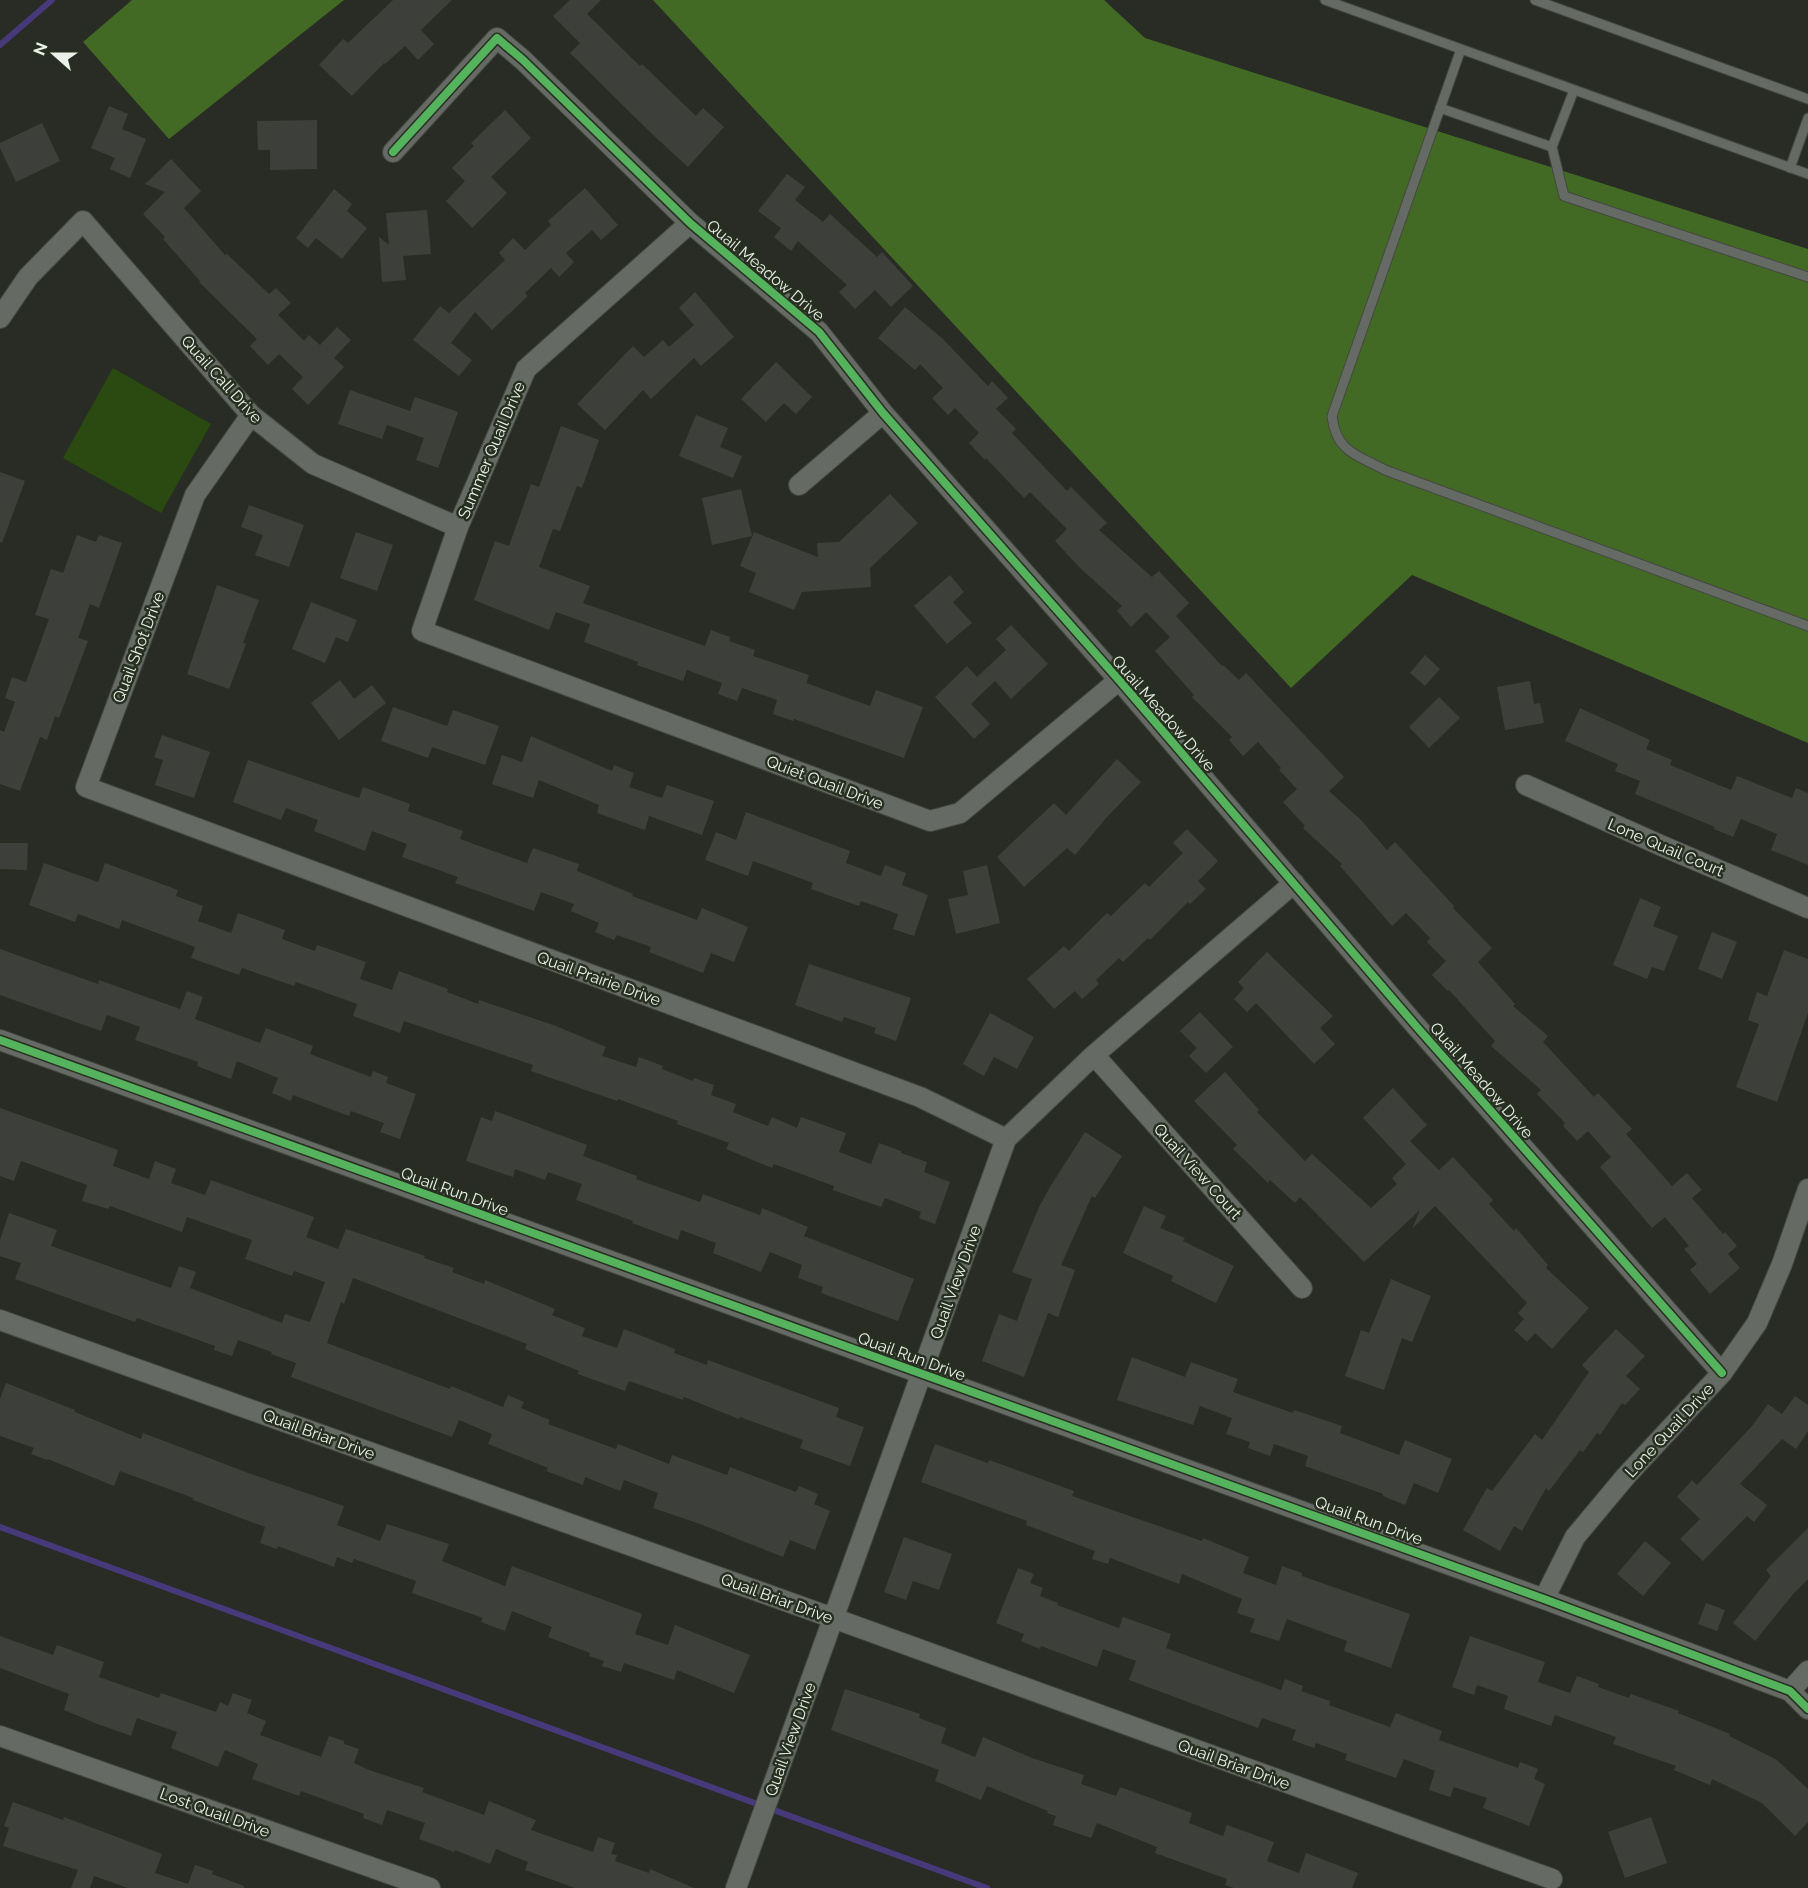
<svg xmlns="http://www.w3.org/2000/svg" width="1808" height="1888" font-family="Raleway,sans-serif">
  <rect width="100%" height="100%" fill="#282c24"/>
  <path fill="#2b4a11" d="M113 368 211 424 161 513 63 458Z"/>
  <path fill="#436a25" d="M132 0H344L169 139 83 42Z
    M653 0H1104L1145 38 1808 249V743L1412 575 1291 688Z"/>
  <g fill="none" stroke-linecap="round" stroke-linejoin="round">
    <path stroke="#48397b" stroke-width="6" d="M0 45 52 0
      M0 1527 987 1888"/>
  </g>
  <path fill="#3d403a" d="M393 0H452L421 30 434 44 418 60 405 46 385 64 384 63 352 96 319 65 343 39 348 43Z
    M570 0H601L587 14 640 66 642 64 696 116 703 108 724 127 688 167 651 133 570 53 580 43 553 16Z
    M109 106 128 114 122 129 146 139 130 178 110 169 115 158 91 148Z
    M505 110 531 138 491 177 507 193 472 228 446 201 465 181 452 168 474 146 471 143Z
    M317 120V169L270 170V150H258L257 121Z
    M42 123 60 161 16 182 0 148V143Z
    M171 159 201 191 184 208 225 255 227 254 269 294 276 288 291 303 278 315 304 341 309 335 320 345 337 327 351 340 334 358 344 367 308 405 292 389 303 377 279 354 268 365 250 346 257 339 199 282 200 281 163 239 165 237 143 214 165 192 145 184Z
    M787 174 805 187 795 200 823 222 830 214 877 257 882 252 913 286 891 307 875 290 855 309 839 292 847 285 798 241 791 251 774 237 781 228 758 211Z
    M585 188 618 225 601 240 592 230 566 253 574 262 559 277 551 268 525 293 528 296 492 330 475 312 451 343 472 360 459 376 413 340 440 306 449 313 505 260 499 253 513 238 525 250 551 225 548 221Z
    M334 189 352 204 347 211 367 228 342 259 316 238 308 248 296 238Z
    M427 210 431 254 403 256 406 280 382 282 379 237 389 245 386 213Z
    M695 292 734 337 701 366 694 358 651 399 643 390 605 430 577 404 633 346 644 357 663 340 669 347 694 325 679 308Z
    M905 307 943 339 988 386 992 381 1008 398 996 409 1016 429 1012 433 1067 491 1071 487 1107 523 1099 530 1152 577 1159 571 1189 603 1176 616 1222 666 1223 665 1239 680 1246 673 1344 777 1329 791 1361 820 1387 850 1395 842 1454 906 1453 908 1492 948 1478 962 1515 1004 1513 1006 1548 1036 1543 1042 1594 1097 1598 1093 1632 1129 1626 1134 1672 1186 1687 1173 1702 1190 1692 1198 1723 1234 1725 1232 1737 1246 1728 1254 1740 1268 1710 1294 1690 1270 1697 1264 1684 1249 1689 1246 1665 1217 1652 1228 1600 1167 1611 1157 1588 1131 1577 1141 1563 1126 1565 1123 1537 1094 1541 1090 1491 1046 1495 1041 1449 990 1448 991 1432 975 1446 961 1427 942 1430 938 1406 913 1392 926 1340 866 1342 864 1303 828 1305 826 1283 802 1297 789 1279 770 1281 768 1258 742 1243 756 1229 740 1232 737 1192 697 1194 695 1155 651 1170 637 1146 612 1131 627 1117 611 1122 606 1080 568 1055 541 1067 529 1030 492 1024 498 986 458 985 460 969 443 979 433 955 408 948 415 932 398 943 388 920 364 915 370 878 338Z
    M776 362 812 397 796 414 784 403 766 422 741 399Z
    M350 390 410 411 415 397 458 412 438 468 416 460 424 438 387 425 382 439 338 424Z
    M696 415 728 428 720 447 742 456 733 478 679 456Z
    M561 426 599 440 582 488 577 486 560 531 553 529 539 567 590 586 583 603 705 646 711 630 730 637 729 641 755 650 753 656 809 675 806 683 870 706 876 690 923 707 904 758 794 719 793 721 773 714 777 700 742 688 737 701 718 694 722 683 687 670 683 681 637 665 638 662 584 642 590 624 556 612 549 630 474 600 495 541 509 546 531 484 539 487Z
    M0 472 25 481 2 543 0 542Z
    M741 489 752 536 712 545 702 498Z
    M890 494 918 523 870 568 871 587 802 592 794 610 749 592 756 573 740 566 754 532 818 557 817 543 839 542Z
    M249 505 304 525 289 567 255 555 263 535 241 527Z
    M356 532 393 545 377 591 340 578Z
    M77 535 96 542 99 535 122 543 99 608 90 604 78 638 88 641 59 718 55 716 47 740 40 737 20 791 0 784V730L4 732 15 702 5 698 12 677 26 682 49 619 35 615 51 569 63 573Z
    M950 575 964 592 953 602 972 623 947 644 914 606Z
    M217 585 259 600 243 643 246 644 229 689 187 674Z
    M311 602 357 620 348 642 336 637 325 663 292 649Z
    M1011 625 1048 664 1011 699 995 681 971 704 990 724 974 739 935 697 967 666 977 677 1006 650 996 639Z
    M1425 655 1440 669 1425 686 1410 673Z
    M340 680 354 699 372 685 386 703 339 740 311 703Z
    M1530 681 1534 704 1540 703 1544 723 1505 730 1497 687Z
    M1439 697 1460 718 1429 748 1409 727Z
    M393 707 447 726 453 710 499 726 485 765 432 747 428 758 381 741Z
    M1580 708 1650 740 1646 749 1672 760 1670 765 1731 790 1737 776 1792 798 1796 788 1808 793V865L1771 850 1777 834 1741 819 1733 837 1714 829 1715 827 1635 794 1640 781 1615 771 1618 764 1565 741Z
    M162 735 210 752 194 798 155 785 163 760 154 757Z
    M531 736 612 771 614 765 634 773 629 787 662 798 667 785 714 801 702 835 649 816 645 830 597 813 599 805 539 780 533 798 492 784 502 755 522 762Z
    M1117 759 1141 782 1107 817 1075 855 1067 848 1024 887 997 857 1054 803 1066 815Z
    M248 760 359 798 363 787 410 804 408 811 463 831 460 839 527 863 533 848 579 864 577 871 633 894 632 896 697 920 702 908 748 927 734 962 711 953 703 973 649 952 651 947 617 935 614 940 595 932 599 923 571 911 574 904 541 892 534 911 455 883 458 877 402 857 407 844 372 831 365 851 314 831 318 820 286 808 281 820 233 802Z
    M746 812 850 851 846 863 881 876 885 865 906 873 902 885 928 895 914 936 893 929 898 914 861 901 859 906 811 889 813 883 753 861 748 876 705 860 716 832 736 840Z
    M1187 829 1218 861 1198 881 1206 889 1190 904 1188 902 1150 940 1148 938 1123 962 1119 958 1096 980 1099 984 1082 999 1075 991 1054 1009 1027 979 1064 946 1069 951 1107 913 1111 916 1145 883 1149 887 1183 853 1173 843Z
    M0 843H28L27 870 0 869Z
    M44 863 98 882 105 863 178 890 176 896 203 906 198 921 231 933 238 913 285 930 282 939 315 951 317 945 366 962 360 979 392 990 399 971 448 989 447 992 478 1004 479 1000 556 1026 606 1047 602 1056 636 1067 639 1057 663 1066 662 1069 693 1081 694 1078 714 1085 711 1095 736 1104 733 1112 768 1126 772 1117 797 1128 801 1117 846 1133 839 1152 871 1164 879 1143 901 1151V1153L927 1162 924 1172 950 1182 935 1224 919 1218 921 1212 885 1198 881 1207 833 1190 834 1186 774 1164 772 1168 726 1149 729 1143 677 1124 678 1121 618 1099 617 1101 531 1071 533 1065 404 1021 400 1033 353 1016 357 1004 296 982 294 986 242 968 239 975 191 958 195 947 122 920 119 929 78 914 75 922 29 905Z
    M987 865 1000 923 956 934 948 899 968 895 963 871Z
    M1640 898 1661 907 1653 926 1678 936 1664 971 1652 967 1647 979 1613 965Z
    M1712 932 1737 942 1722 979 1698 969Z
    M0 949 98 984 99 980 180 1009 187 991 203 997 195 1019 260 1043 266 1028 313 1046 310 1054 371 1077 373 1071 388 1077 386 1083 416 1094 400 1139 380 1132 384 1123 351 1111 349 1116 293 1095 291 1101 272 1093 278 1078 237 1061 231 1079 197 1066 198 1062 135 1040 140 1027 107 1015 101 1031 0 995Z
    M1784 950 1808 959V1013L1777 1102 1736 1087 1759 1024 1748 1020 1757 992 1767 996Z
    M1267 952 1333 1016 1320 1028 1335 1044 1314 1064 1256 1003 1247 1012 1234 999 1244 988 1238 982Z
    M809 964 911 998 896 1041 874 1033 876 1028 844 1017 842 1022 795 1005Z
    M1200 1012 1233 1047 1206 1073 1189 1056 1197 1048 1180 1031Z
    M990 1013 1034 1037 1017 1069 994 1057 984 1076 963 1064Z
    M1225 1072 1259 1110 1257 1112 1305 1161 1312 1154 1371 1208 1397 1184 1392 1178 1406 1164 1363 1118 1393 1088 1427 1125 1410 1141 1439 1170 1453 1157 1493 1200 1489 1204 1514 1231 1516 1228 1548 1265 1546 1268 1589 1308 1552 1349 1535 1333 1527 1342 1514 1330 1524 1319 1518 1313 1527 1303 1435 1206 1412 1229 1420 1210 1364 1262 1300 1197 1295 1203 1270 1180 1268 1183 1233 1149 1237 1145 1194 1101Z
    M0 1108 118 1150 113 1166 149 1179 155 1161 176 1169 171 1183 205 1195 211 1180 314 1217 306 1237 338 1249 346 1229 425 1256 424 1258 454 1268 452 1272 484 1284 485 1280 555 1309 552 1315 585 1328 582 1336 617 1348 624 1329 675 1349 674 1353 707 1365 708 1360 839 1408 836 1417 864 1427 850 1466 800 1448 803 1440 740 1417 739 1419 684 1397 683 1400 629 1381 625 1391 578 1374 579 1371 525 1349 527 1344 353 1278 344 1304 341 1302 327 1343 450 1389 451 1386 503 1407 508 1395 524 1402 521 1408 550 1420 548 1424 616 1449 618 1444 669 1464 672 1455 727 1475 730 1467 796 1492 799 1486 818 1494 814 1504 830 1511 815 1550 790 1540 783 1557 700 1524 653 1508 658 1493 624 1480 620 1491 585 1477 583 1485 546 1471 548 1468 488 1444 492 1434 459 1420 452 1437 291 1377 296 1363 271 1354 272 1352 238 1340 232 1356 214 1350 215 1346 137 1318 135 1322 15 1279 21 1263 0 1256V1240L9 1213 57 1230 51 1246 171 1288 179 1266 196 1272 190 1288 282 1323 285 1314 310 1322 325 1282 294 1271 292 1276 245 1259 252 1240 187 1217 182 1232 110 1206 108 1209 82 1201 87 1185 21 1161 14 1181 0 1176Z
    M495 1111 587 1145 583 1156 637 1176 636 1179 700 1202 703 1194 760 1215 762 1208 808 1227 804 1236 914 1279 898 1321 821 1293 823 1287 798 1278 802 1265 770 1252 761 1272 713 1253 716 1243 681 1230 678 1240 632 1223 633 1221 576 1200 582 1184 548 1172 545 1180 515 1169 513 1177 466 1161 481 1117 492 1121Z
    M1085 1132 1122 1156 1095 1198 1092 1196 1061 1265 1075 1270 1058 1317 1048 1313 1024 1377 982 1361 999 1314 1017 1321 1032 1279 1012 1272 1039 1207 1050 1187Z
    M1144 1206 1166 1216 1160 1228 1185 1238 1183 1241 1234 1266 1216 1303 1171 1281 1173 1276 1123 1253Z
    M1391 1279 1431 1296 1412 1342 1402 1338 1384 1390 1345 1376 1361 1330 1369 1333Z
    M1616 1329 1645 1356 1626 1376 1640 1389 1625 1405 1622 1403 1600 1435 1597 1433 1583 1452 1580 1450 1549 1491 1546 1488 1522 1531 1514 1526 1500 1551 1463 1530 1487 1488 1492 1491 1535 1434 1542 1440 1589 1372 1582 1365Z
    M1132 1357 1185 1377 1191 1362 1238 1379 1233 1392 1293 1413 1294 1410 1342 1426 1340 1433 1399 1455 1405 1440 1452 1459 1438 1493 1414 1483 1405 1505 1383 1496V1494L1305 1466 1308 1456 1274 1444 1270 1456 1248 1448 1250 1442 1226 1434 1232 1418 1200 1406 1193 1425 1117 1400Z
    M6 1383 75 1410V1412L141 1439 143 1433 251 1474 344 1506 337 1525 380 1541 387 1524 449 1544 442 1561 505 1586 512 1566 642 1614 635 1634 668 1645 675 1625 750 1655 734 1693 677 1670 674 1680 624 1663 621 1672 602 1666 604 1661 589 1656 590 1653 548 1637 552 1627 512 1611 505 1631 481 1622 483 1618 412 1593 416 1581 354 1559 352 1563 337 1557 334 1567 278 1546 277 1549 260 1543 265 1527 193 1500V1498L120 1471 114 1486 48 1459 47 1460 31 1454 34 1448 0 1436V1399Z
    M1795 1396 1808 1405V1431L1796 1449 1782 1439 1740 1484 1767 1505 1754 1522 1747 1516 1703 1561 1680 1539 1700 1519 1677 1497 1692 1480 1697 1485 1752 1426 1768 1404 1782 1414Z
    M935 1444 988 1463 989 1460 1074 1491 1072 1496 1202 1541 1203 1538 1249 1557 1243 1573 1276 1585 1282 1566 1302 1573V1576L1410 1614 1391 1668 1344 1651 1347 1641 1287 1619 1279 1641 1250 1632 1255 1619 1237 1613 1242 1599 1182 1574 1179 1584 1110 1558 1108 1564 1092 1559 1095 1551 1026 1525 1027 1521 921 1482Z
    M1808 1528V1579L1794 1593 1755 1641 1733 1623 1771 1576 1766 1570Z
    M904 1537 952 1554 939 1590 913 1581 906 1600 884 1592Z
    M1645 1541 1671 1563 1643 1596 1617 1574Z
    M1018 1568 1034 1574 1030 1583 1043 1588 1040 1596 1058 1603 1057 1605 1119 1628 1123 1617 1171 1634 1166 1648 1281 1690 1285 1679 1303 1686 1301 1691 1330 1701 1329 1705 1390 1727 1396 1713 1442 1731 1439 1740 1518 1768 1520 1762 1538 1769 1534 1779 1545 1784 1529 1826 1483 1808 1487 1798 1454 1787 1450 1797 1429 1790 1435 1771 1404 1759 1396 1778 1345 1760 1347 1754 1316 1743 1314 1748 1292 1740 1296 1730 1262 1718 1258 1728 1129 1680 1136 1661 1103 1649 1097 1667 1041 1646 1040 1649 1021 1641 1024 1634 996 1623Z
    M1706 1603 1725 1610 1717 1631 1698 1624Z
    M0 1636 53 1655 57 1645 104 1662 99 1677 159 1698 161 1693 216 1712 220 1702 228 1706 233 1693 252 1700 247 1713 266 1721 260 1735 321 1757 329 1736 344 1741V1744L359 1749 354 1763 369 1770 424 1788 422 1792 484 1815 489 1801 536 1820 531 1830 593 1852 598 1837 615 1843 611 1854 617 1855 615 1861 649 1873 650 1869 694 1888H575L525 1870 528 1862 496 1849 490 1864 455 1850 454 1852 419 1839 425 1823 387 1810 382 1825 363 1818 364 1814 301 1791 299 1796 252 1779 258 1764 225 1750 218 1767 171 1748 177 1732 137 1718 131 1736 95 1723 64 1710 69 1694 0 1668Z
    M1470 1636 1545 1662 1538 1682 1570 1693 1577 1676 1599 1684 1598 1687 1629 1698 1631 1694 1679 1711 1678 1713 1730 1734 1729 1736 1777 1760 1808 1789V1822L1795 1836 1762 1803 1712 1779 1710 1785 1674 1770 1676 1766 1613 1744 1616 1737 1555 1715 1551 1726 1504 1709 1508 1696 1477 1685 1474 1695 1452 1687Z
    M845 1689 920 1714 919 1718 946 1728 941 1743 975 1757 983 1737 1032 1758 1084 1775 1081 1784 1116 1796 1120 1787 1192 1813 1189 1823 1223 1836 1227 1825 1274 1842 1267 1861 1299 1873 1306 1853 1358 1873 1352 1888H1234L1225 1885 1227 1879 1155 1853 1157 1847 1097 1823 1091 1838 1053 1825 1056 1816 1047 1813 1048 1811 987 1786 981 1800 935 1781 939 1770 831 1730Z
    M13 1802 63 1820 64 1817 162 1854 155 1873 188 1884 195 1865 213 1871 212 1874 244 1886V1888H128L94 1876 90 1888H71L78 1870 3 1846 9 1828 4 1826Z
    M1651 1817 1667 1863 1625 1878 1608 1832Z"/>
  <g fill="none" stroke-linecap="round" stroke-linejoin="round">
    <defs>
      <path id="service" d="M1325 0 1808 174
        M1535 0 1808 99
        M1461 49 1332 416C1336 452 1357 455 1385 470L1808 626
        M1440 108 1552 147 1574 90
        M1552 147 1564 196 1808 277
        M1790 168 1808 118"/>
      <path id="minor" d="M393 152 497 38 523 60 690 223 819 332 883 413 1119 680 1416 1026 1722 1373
        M690 223 526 369 458 527 422 631 930 821 960 813 1119 680
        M0 318 28 277 83 221 251 415 313 464 458 527
        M251 415 195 495 86 787 920 1097 1006 1139
        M799 485 883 413
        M1526 785 1660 845 1808 908
        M0 1040 1544 1599 1790 1691 1808 1709
        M1094 1055 1302 1288
        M0 1320 833 1618 1552 1879
        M1544 1599 1575 1537 1626 1476 1722 1373 1757 1323 1782 1264 1808 1189
        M1790 1691 1808 1671
        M0 1736 430 1888
        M736 1888 1006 1139 1094 1055 1294 883"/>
    </defs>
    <use href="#service" stroke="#454842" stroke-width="11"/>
    <use href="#minor" stroke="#454842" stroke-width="22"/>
    <use href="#service" stroke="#666a64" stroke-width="9"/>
    <use href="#minor" stroke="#666a64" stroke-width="20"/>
    <defs>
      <path id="cycleway" d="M393 152 497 38 523 60 690 223 819 332 883 413 1119 680 1416 1026 1722 1373
        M0 1040 1544 1599 1790 1691 1808 1709"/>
    </defs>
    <use href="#cycleway" stroke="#272f21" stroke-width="11"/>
    <use href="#cycleway" stroke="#56b35d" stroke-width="8"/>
  </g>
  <g text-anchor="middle" stroke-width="5" stroke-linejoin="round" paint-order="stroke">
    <g font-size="16" fill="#ecf2e9" stroke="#272f21">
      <text transform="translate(766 270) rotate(40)" y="6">Quail Meadow Drive</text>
      <text transform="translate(222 379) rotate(48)" y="6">Quail Call Drive</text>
      <text transform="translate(491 450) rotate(-67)" y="6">Summer Quail Drive</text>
      <text transform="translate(138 647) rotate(-69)" y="6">Quail Shot Drive</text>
      <text transform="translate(1164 713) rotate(49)" y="6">Quail Meadow Drive</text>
      <text transform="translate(825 782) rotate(21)" y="6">Quiet Quail Drive</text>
      <text transform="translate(1666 847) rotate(23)" y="6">Lone Quail Court</text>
      <text transform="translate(599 978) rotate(20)" y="6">Quail Prairie Drive</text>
      <text transform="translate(1482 1080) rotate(49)" y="6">Quail Meadow Drive</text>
      <text transform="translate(1198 1171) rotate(48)" y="6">Quail View Court</text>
      <text transform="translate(455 1191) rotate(20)" y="6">Quail Run Drive</text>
      <text transform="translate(955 1282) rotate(-70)" y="6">Quail View Drive</text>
      <text transform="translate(912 1356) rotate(20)" y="6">Quail Run Drive</text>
      <text transform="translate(1669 1430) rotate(-47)" y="6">Lone Quail Drive</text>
      <text transform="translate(319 1434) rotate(20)" y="6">Quail Briar Drive</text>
      <text transform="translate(1369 1520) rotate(20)" y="6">Quail Run Drive</text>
      <text transform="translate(777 1598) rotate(20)" y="6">Quail Briar Drive</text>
      <text transform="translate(790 1739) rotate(-70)" y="6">Quail View Drive</text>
      <text transform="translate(1234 1764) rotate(20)" y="6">Quail Briar Drive</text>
      <text transform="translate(215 1812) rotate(20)" y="6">Lost Quail Drive</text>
    </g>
  </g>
  <g transform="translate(54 54) rotate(291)" stroke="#272f21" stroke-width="4.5" paint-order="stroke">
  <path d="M0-4.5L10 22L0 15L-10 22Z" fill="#ecf2e9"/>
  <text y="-9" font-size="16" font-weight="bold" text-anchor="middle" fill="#ecf2e9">N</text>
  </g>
</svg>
